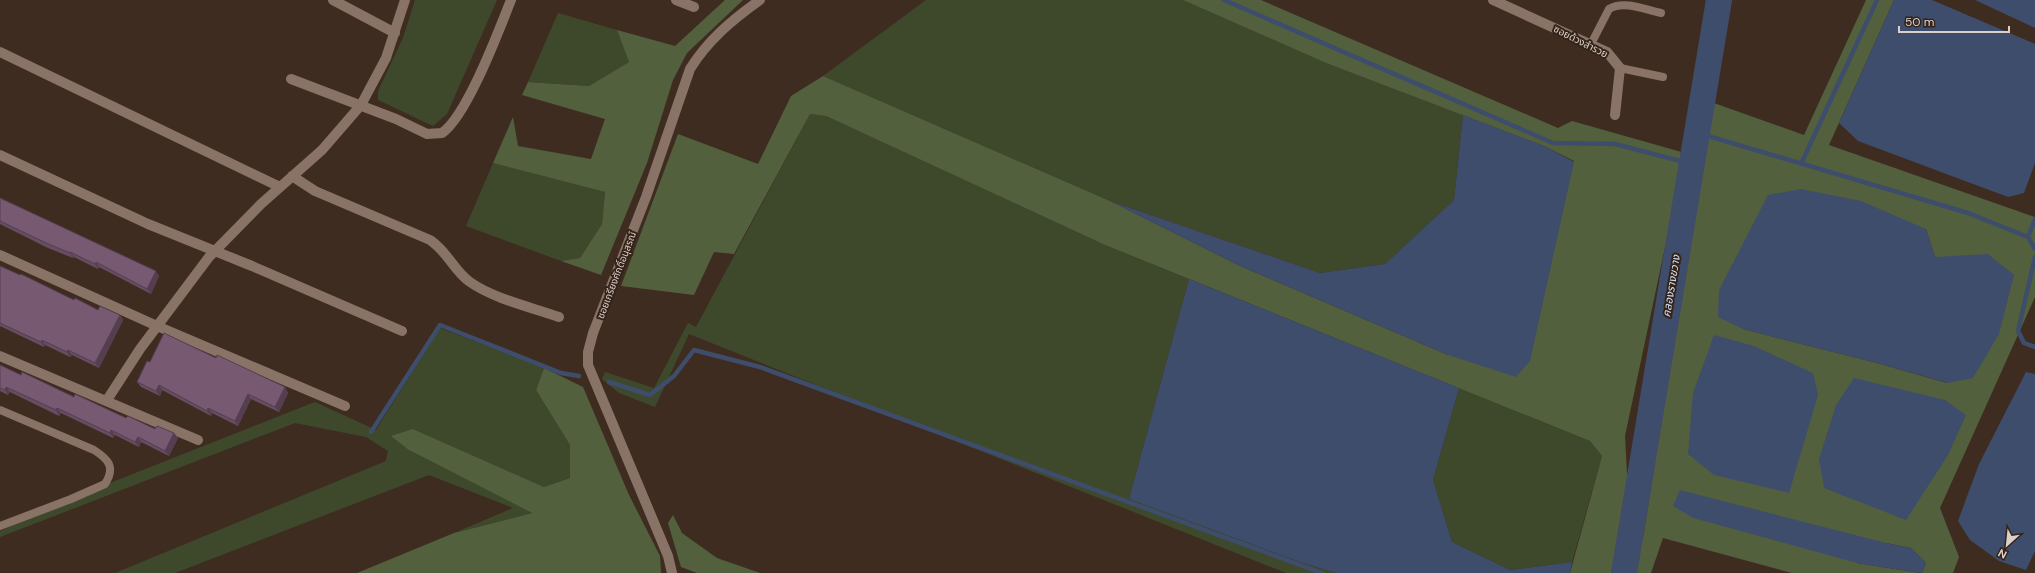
<svg xmlns="http://www.w3.org/2000/svg" width="2035" height="573" font-family="'DM Sans','Noto Sans Thai',sans-serif">
  <rect width="100%" height="100%" fill="#3f2c21"/>
  <path fill="#3e492c" d="M415 0H497L447 114 433 126 378 100V91L403 38Z
    M926 0H1183L1326 63 1463 115 1454 200 1385 264 1320 273 1110 201 823 76Z
    M558 13 617 30 629 62 589 86 528 82Z
    M810 114 826 116 1105 245 1189 279 1129 499 1300 562 1336 573H1286L689 334 655 407 619 393 602 379 605 372 654 388 688 323 696 327Z
    M493 163 605 192 602 224 580 258 561 261 466 226Z
    M440 328 544 368 536 390 570 445V478L544 487 413 429 409 450 532 513 454 533 513 508 429 475 175 573H115L386 461 388 451 366 437 295 423 0 537V531L115 481 315 402 376 430Z
    M1459 388 1590 441 1602 456 1572 562 1510 570 1452 542 1433 480Z"/>
  <path fill="#53603d" fill-rule="evenodd" d="M725 0H743L687 53 673 80 647 163 601 275 561 261 580 258 602 224 605 192 493 163 513 117 518 146 591 159 605 119 522 95 528 82 589 86 629 62 617 30 675 46Z
    M1183 0H1261L1558 128 1572 121 1685 153 1625 436 1627 474 1633 485 1617 573H1570L1602 456 1590 441 1105 245 826 116 810 114 734 254 714 252 694 295 621 286 678 134 758 164 791 96 823 76 1110 201 1238 265 1448 355 1574 161 1544 146 1326 63Z
    M1866 0H1894L1829 145 2035 217V297L1940 508 1959 557 1953 573H1922L1926 563 1911 548 1886 543 1857 563 1920 573H1792L1663 538 1651 573H1635L1644 532 1711 102 1804 135ZM1926 229 1935 257 1947 383 1877 363 1743 329Z
    M544 368 583 387 629 495 660 556 661 573H357L454 533 532 513 409 450 391 436 413 429 544 487 570 478V445L536 390Z
    M673 515 682 533 717 558 760 573H697L681 567 668 523Z"/>
  <path fill="#3e4d6b" d="M1894 0H1932L2035 44V163L2024 193 2008 197 1858 141 1839 123Z
    M1975 0H2035V28Z
    M1463 115 1544 146 1574 162 1530 361 1516 377 1448 355 1238 265 1110 201 1320 273 1385 264 1454 200Z
    M1801 189 1861 201 1926 229 1935 257 1988 254 2014 275 1999 334 1973 378 1948 383 1877 363 1743 329 1718 317 1719 290 1768 195Z
    M1189 279 1459 388 1433 480 1452 542 1510 570 1572 562 1570 573H1336L1300 562 1129 499Z
    M1714 335 1754 346 1813 373 1818 395 1789 493 1714 475 1688 454 1693 393Z
    M2026 372 2035 374V551L2026 570 1999 561 1970 540 1958 521 1979 464Z
    M1854 378 1945 400 1966 415 1948 455 1906 520 1824 488 1819 459 1836 405Z
    M1680 490 1886 543 1911 548 1926 563 1922 573H1920L1857 563 1693 518 1673 506Z"/>
  <g fill="none" stroke-linecap="round" stroke-linejoin="round">
    <path stroke="#3e4d6b" stroke-width="4.5" d="M1224 0 1553 143 1615 144 1692 164
      M1698 133 1968 213 2028 237 2035 249
      M1801 164 1877 0
      M2028 237 2035 219
      M2035 257 2018 331 2024 343 2035 347
      M609 382 650 395 674 376 694 350 760 367 1322 573
      M371 432 440 325 561 373 579 376"/>
    <path stroke="#3e4d6b" stroke-width="26" d="M1624 573 1719 0"/>
    <path stroke="#897366" stroke-width="8" d="M1591 44 1609 9C1624 0 1646 10 1661 13
      M1620 68 1663 77
      M0 410 94 450C108 459 116 467 105 484L71 499 0 526"/>
    <path stroke="#897366" stroke-width="10" d="M333 0 395 33
      M676 0 694 7
      M1493 0 1607 52 1620 68 1615 115
      M0 52 280 187
      M291 79 396 119 427 134 442 133C467 116 499 30 511 0
      M0 155 148 224 252 266 402 331
      M292 176 315 191 430 240C448 252 454 271 470 282 494 299 531 307 559 317
      M0 255 157 326 345 406
      M0 356 198 440
      M107 400 140 349 209 257 261 204 322 150 361 105 386 58 405 0
      M672 573 668 556 588 365V352L593 333 646 197 690 69C708 40 732 20 760 0"/>
  </g>
  <path fill="#674d62" d="M0 198 159 276 151 294 99 267 98 269 74 257 73 258 48 248 0 224Z
    M0 266 74 300 98 310 120 315 123 320 99 368 72 355 70 357 45 345 44 347 0 326Z
    M216 358 285 387 288 393 279 412 251 399 238 426 212 413 211 416 162 390 160 396 141 387 137 382 150 362Z
    M0 365 21 375 126 418 155 429 174 433 178 438 169 456 141 442 139 447 115 435 113 438 61 413 59 416 10 392 8 395 0 391Z"/>
  <path fill="#543e50" d="M70 252 74 257 73 258 70 253Z
    M96 262 99 267 98 269 95 264Z
    M156 271 159 276 151 294 147 289Z
    M120 315 123 320 99 368 95 363Z
    M42 340 45 345 44 347 41 342Z
    M68 350 72 355 70 357 67 352Z
    M159 385 162 390 160 396 156 391Z
    M6 387 10 392 8 395 5 390Z
    M285 387 288 393 279 412 275 407Z
    M248 394 251 399 238 426 235 421Z
    M57 408 61 413 59 416 56 410Z
    M208 408 212 413 211 416 207 411Z
    M111 430 115 435 113 438 110 433Z
    M174 433 178 438 169 456 165 451Z
    M138 437 141 442 139 447 135 442Z"/>
  <path fill="#785972" stroke="#543e50" d="M0 198 156 271 147 289 96 262 95 264 70 252V253L44 242 0 221Z
    M0 266 20 275 21 274 74 300 75 298 98 310 100 306 120 315 95 363 68 350 67 352 42 340 41 342 0 323Z
    M164 333 216 358 217 355 285 387 275 407 248 394 235 421 208 408 207 411 159 385 156 391 137 382 147 361 150 362Z
    M0 365 21 375 22 372 74 397 75 394 126 418 128 416 155 429 157 426 174 433 165 451 138 437 135 442 111 430 110 433 57 408 56 410 6 387 5 390 0 388Z"/>
  <g text-anchor="middle" stroke-width="4" stroke-linejoin="round" paint-order="stroke">
    <g font-size="10" fill="#dcd0c9" stroke="#342318">
      <text transform="translate(1581 41) rotate(27)" y="4">ซอยด้วงสำรวย</text>
      <text transform="translate(616 275) rotate(-69)" y="4">ซอยเกรียงศักดิ์อนุสรณ์</text>
    </g>
    <g font-size="11" font-style="italic" fill="#d6e2f9" stroke="#342318">
      <text transform="translate(1671 286) rotate(-81)" y="4">คลองรางขวาง</text>
    </g>
  </g>
  <g transform="translate(2007 545) rotate(207)" stroke="#342318" stroke-width="3" paint-order="stroke">
  <path d="M0-3L7 15L0 10L-7 15Z" fill="#dcd0c9"/>
  <text y="-6" font-size="11" font-weight="bold" text-anchor="middle" fill="#dcd0c9">N</text>
  </g>
  <path d="M1899 26v6h110v-6" fill="none" stroke="#dcd0c9" stroke-width="2"/>
  <text x="1905" y="26" font-size="12" fill="#dcd0c9" stroke="#342318" stroke-width="3" paint-order="stroke">50 m</text>
</svg>
